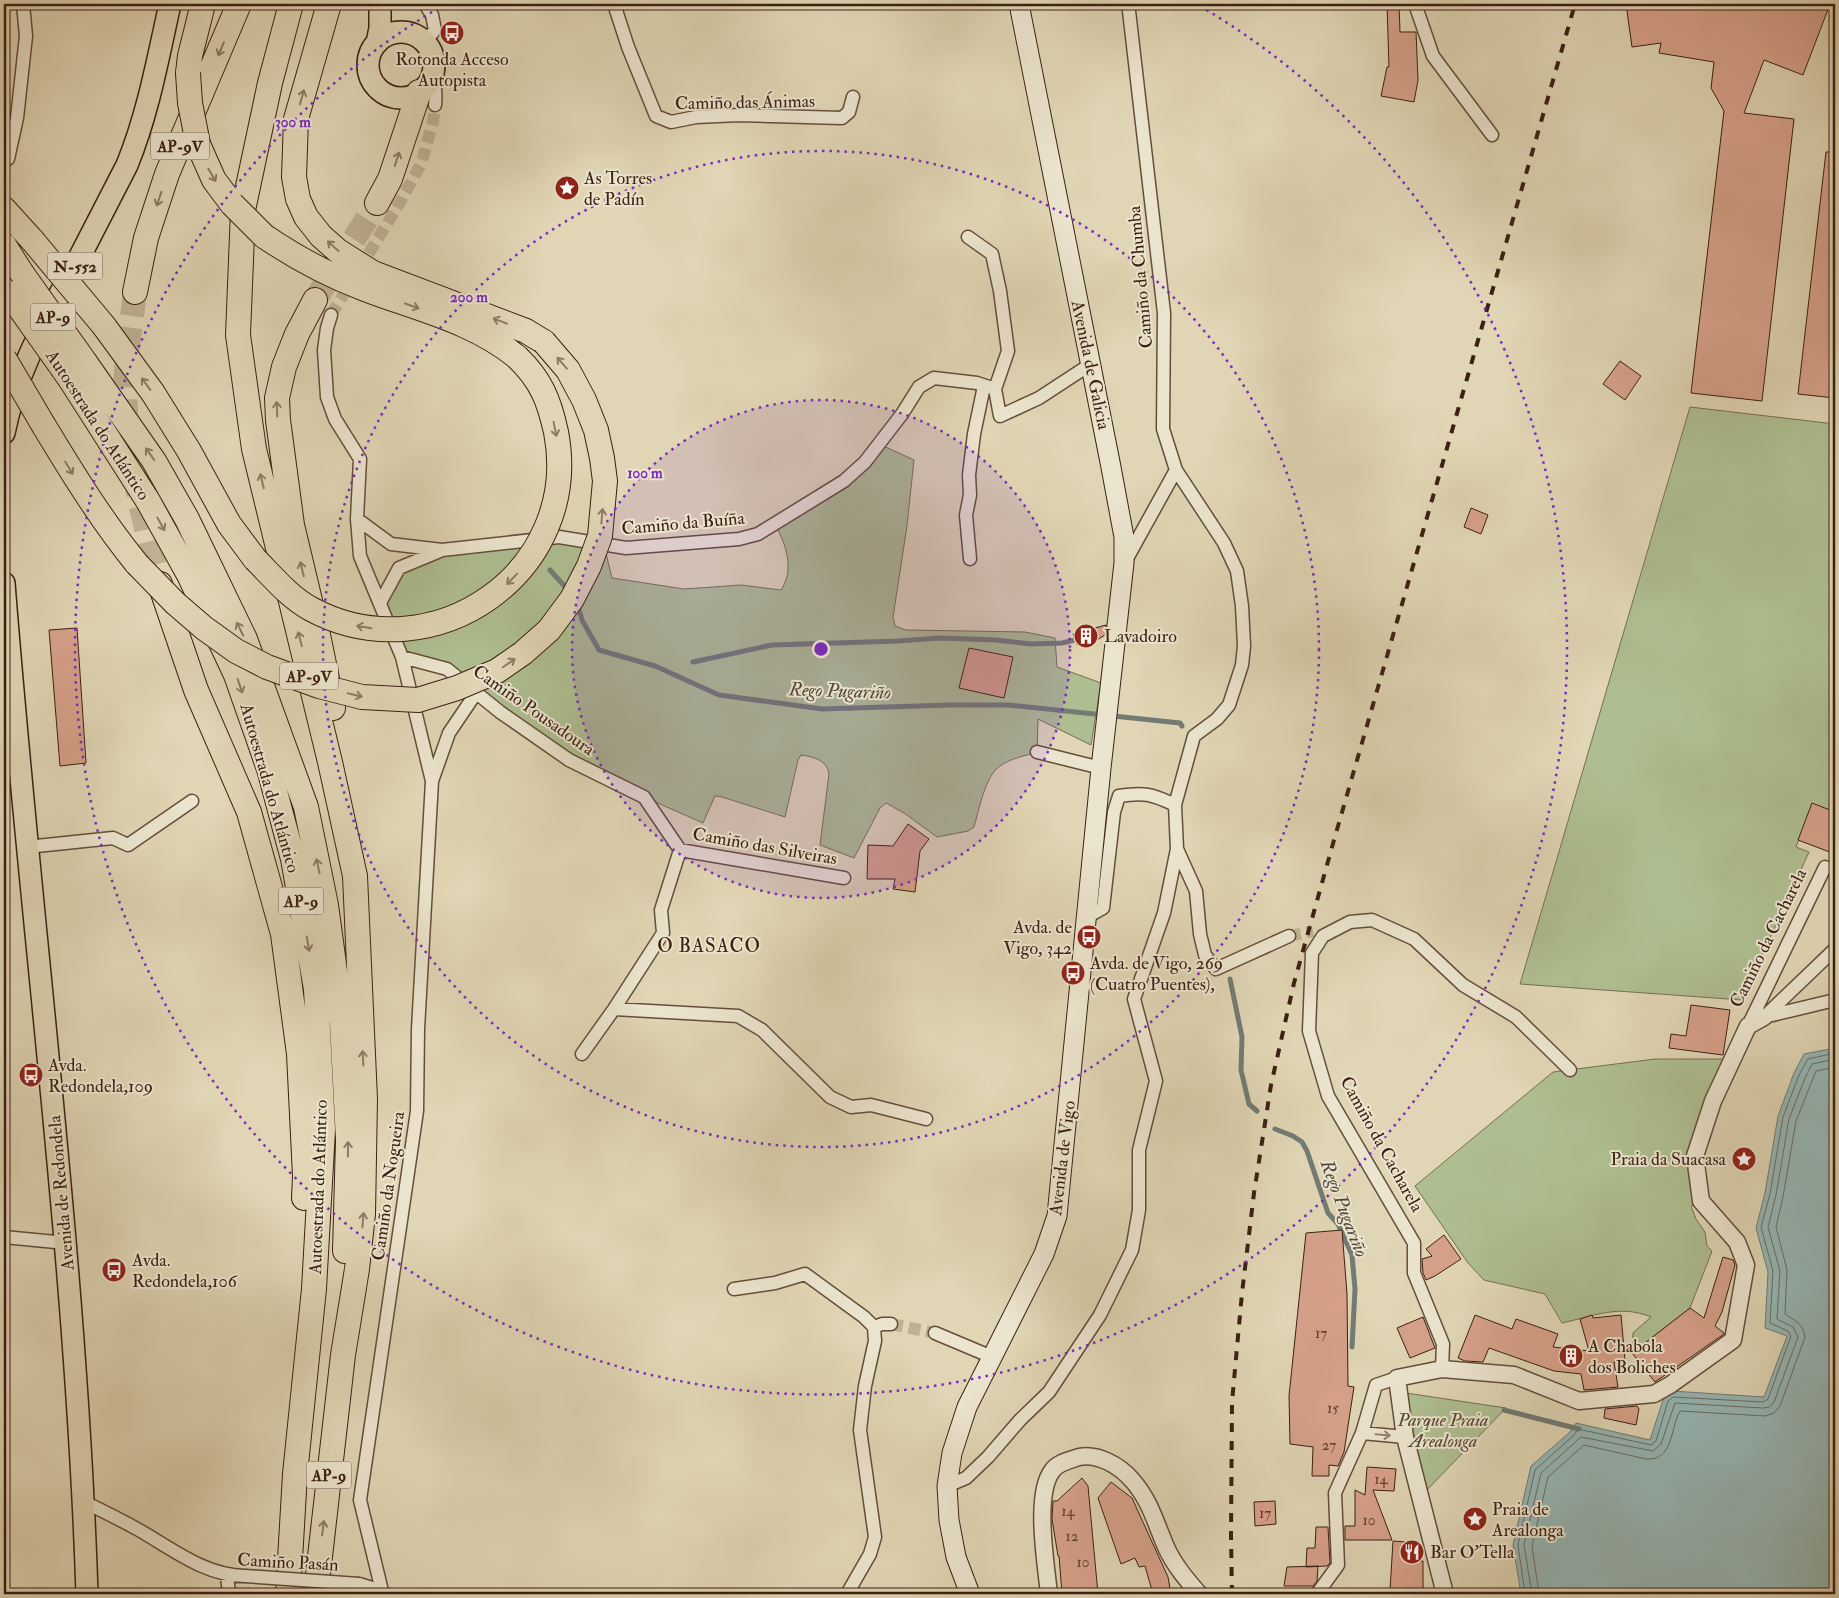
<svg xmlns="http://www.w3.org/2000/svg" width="1839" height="1598" font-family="'IM FELL Double Pica',serif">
  <rect width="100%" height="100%" fill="#e0d5b4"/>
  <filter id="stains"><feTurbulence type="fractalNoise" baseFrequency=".004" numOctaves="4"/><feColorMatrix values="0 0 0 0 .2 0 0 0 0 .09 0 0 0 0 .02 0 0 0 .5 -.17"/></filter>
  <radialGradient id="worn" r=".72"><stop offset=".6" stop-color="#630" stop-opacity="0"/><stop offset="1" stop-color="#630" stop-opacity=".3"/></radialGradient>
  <path fill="#aebe90" stroke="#756f52" d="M1690 407 1835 424V812L1812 804 1796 847 1809 852 1742 1000 1520 984Z
    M879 444 914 460 907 526 893 617 895 626 906 630 1025 632 1055 638 1057 667 1101 683 1091 745 1038 719 1037 752C1025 756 1011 758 1000 766 985 776 979 810 974 827L968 831 937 837 904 813 886 803 880 808 854 858 820 845 829 774C827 760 814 757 801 755L798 760 785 817 722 797 715 796 703 823 644 797 569 760 447 669 402 657 380 603 399 568 444 550 559 537 604 545 612 578 684 589 741 585 781 590C795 569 786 545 775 524L844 481Z
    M1655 1059H1724L1707 1100 1696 1204 1691 1206 1696 1219 1705 1232 1707 1246 1712 1251 1690 1308 1632 1353 1633 1333 1651 1317C1620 1304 1594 1316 1562 1323L1545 1294 1484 1280 1468 1263 1415 1186 1553 1072Z
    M1406 1393 1506 1408 1424 1493Z"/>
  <path fill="#96b7b5" stroke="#727b74" d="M1835 1048V1594H1521L1513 1545 1531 1466 1570 1432 1576 1423 1650 1440 1664 1397 1672 1391 1764 1397 1787 1336 1765 1328 1768 1272 1756 1228 1765 1193 1778 1116 1794 1073 1804 1054Z"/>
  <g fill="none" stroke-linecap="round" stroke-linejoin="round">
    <path stroke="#696c64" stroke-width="1" d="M1525 1594 1518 1545 1535 1470 1574 1435 1578 1429 1651 1445 1656 1441 1668 1401 1673 1397 1763 1402 1768 1399 1791 1336 1788 1331 1770 1323 1773 1271 1761 1227 1770 1194 1783 1117 1799 1075 1808 1059 1835 1053
      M1532 1594 1524 1545 1541 1473 1581 1437 1653 1451 1661 1444 1675 1403 1763 1408 1769 1407 1774 1402 1798 1337 1793 1327 1777 1319 1780 1271 1768 1227 1776 1195 1789 1119 1805 1078 1812 1064 1835 1059
      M1539 1594 1532 1546 1548 1477 1584 1445 1646 1459C1674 1461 1670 1428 1680 1411L1765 1416 1774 1413 1780 1406 1805 1337C1803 1323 1795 1321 1785 1314L1787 1270 1776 1227 1783 1197 1796 1121 1816 1071 1835 1067"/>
    <path stroke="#727b74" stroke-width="5" d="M550 570 568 590
      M577 603 582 620 599 650 655 666 719 695 822 709 951 705H1009L1180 723 1182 726
      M693 662 772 645 898 641 940 638 996 640 1031 644 1062 643 1075 640
      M1230 979 1242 1037 1241 1070 1249 1104 1257 1111
      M1275 1129 1293 1136 1302 1142 1307 1151 1328 1213 1338 1224 1352 1255 1355 1289 1352 1347
      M1504 1410 1579 1429"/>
  </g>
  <path fill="#d6a189" stroke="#3c2013" d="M1387 4H1399L1400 32H1416L1418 80 1414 102 1381 96 1387 67H1389Z
    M1626 4H1830L1803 75 1764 60 1744 113 1794 119 1762 401 1691 393 1724 111 1711 88 1714 62 1659 53 1661 43 1632 47Z
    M1826 152H1835V398L1798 394Z
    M1620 361 1641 376 1625 400 1603 384Z
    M1471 508 1488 515 1481 534 1464 527Z
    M1106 625 1105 635 1092 643 1077 645 1073 634Z
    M77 628 86 763 60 766 49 630Z
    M969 648 1013 657 1004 698 959 688Z
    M1812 803 1835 812V854L1798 840Z
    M908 824 929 839 920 851 915 892 893 889 895 879H867L868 845 893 846Z
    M1691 1005 1730 1010 1723 1055 1669 1048 1671 1034 1686 1036Z
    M1342 1230 1347 1294 1348 1386 1354 1387 1344 1452 1338 1466 1329 1465V1476H1312L1313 1447 1290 1444 1289 1396 1306 1233Z
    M1444 1235 1461 1259 1435 1276 1426 1280 1423 1273 1422 1259 1432 1256 1426 1249Z
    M1723 1257 1733 1260 1735 1265 1722 1312 1715 1326 1724 1333V1334L1655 1382 1632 1353 1690 1308 1704 1318Z
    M1475 1315 1512 1329 1516 1319 1558 1334 1553 1347 1589 1351 1580 1319 1592 1315 1593 1318 1621 1315 1625 1360 1614 1362 1618 1387 1584 1390 1581 1374 1554 1371 1489 1348 1483 1362 1465 1361 1458 1358Z
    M1423 1317 1435 1348 1410 1358 1397 1328Z
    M1637 1406 1639 1409 1636 1425 1604 1418 1605 1409Z
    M1367 1467 1396 1469 1394 1491 1373 1490 1392 1540H1345V1526H1355V1490L1365 1495Z
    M1082 1478 1088 1486 1098 1594H1062L1059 1556H1058L1052 1519 1053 1501H1057Z
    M1111 1482 1132 1498 1168 1577 1171 1594H1153L1145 1566 1139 1567 1135 1558 1121 1564 1098 1498Z
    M1275 1501 1276 1524 1255 1526 1254 1502Z
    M1316 1527H1328L1330 1563 1327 1566 1306 1567 1307 1548H1315Z
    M1393 1541 1419 1543 1418 1561H1423V1591L1390 1590Z
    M1318 1566 1317 1581 1313 1586H1284L1287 1567Z"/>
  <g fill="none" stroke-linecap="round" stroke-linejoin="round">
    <path stroke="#bfb194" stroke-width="12" stroke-dasharray="12 6" stroke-linecap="butt" d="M331 315 399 204 421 164 433 122 435 105
      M1289 936 1313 931
      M891 1324 935 1333"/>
    <path stroke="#bfb194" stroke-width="24" stroke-dasharray="24 12" stroke-linecap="butt" d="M135 292C132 319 127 345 126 372 122 439 141 506 156 571
      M315 300 377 203"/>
    <defs>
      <path id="minor" d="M614 4 628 47 656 116 671 122 696 117 739 115 842 118 849 112 853 97
        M1415 4 1433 56 1492 135
        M425 42 435 30 432 15 425 4
        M432 77C436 87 436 95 435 105
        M8 159 17 118 26 36 23 4
        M968 237 992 254 1000 291 1008 351 995 389
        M331 315 327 328 324 350 327 397 335 419 360 459 357 519 360 556 402 657 432 781 418 1029 417 1111 360 1500 382 1591
        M357 519 391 544 442 550 559 537 626 548 739 539 758 534 844 481 865 462 902 414 919 387 934 378 977 383 995 389 1000 416 1039 398 1091 364
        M970 559 966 515 970 495 969 475 974 434 984 386
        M1125 562 1176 470 1163 429 1164 313 1129 11 1130 4
        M380 603 399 568 440 551
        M402 657 447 669 500 712 569 760 644 797 680 850 661 910 663 933 614 1009 582 1054
        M1037 752 1101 768
        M432 781 449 733 476 693
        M1175 805 1194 736 1217 719 1229 705 1242 665 1244 646 1242 606 1237 571 1224 543 1176 470
        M27 847 113 838 128 845 192 801
        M680 850 844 878
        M1087 917 1103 908 1114 812 1119 796C1144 792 1152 794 1175 805L1177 849 1196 891 1200 934 1205 955 1216 969 1289 936
        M614 1009 738 1016 762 1030 830 1097 851 1107 871 1105 926 1119
        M1764 1017 1835 949
        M1764 1017 1835 1000
        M1748 1026 1825 867
        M4 1237 66 1243
        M734 1289 775 1283 805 1274 864 1317 874 1327 875 1341 865 1386 860 1430 875 1537 870 1554 847 1594
        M874 1327 882 1324H891
        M935 1333 992 1357
        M1442 1369 1443 1344 1414 1273V1243L1328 1096 1309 1031 1312 953 1323 936 1350 922 1372 920 1414 939 1463 985 1516 1017 1570 1070
        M1362 1433 1405 1437
        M947 1486 966 1478 988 1457 1020 1420 1049 1392 1100 1315 1132 1250 1139 1210V1150L1156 1081 1134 999 1164 913 1177 849
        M84 1502C103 1511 121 1520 139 1530 172 1549 206 1576 245 1576
        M227 1576 229 1594
        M359 1584 382 1591 385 1594
        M1317 1594 1338 1565 1335 1493 1362 1433 1376 1385 1397 1378"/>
      <path id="tertiary" d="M1049 1594C1046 1564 1034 1495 1052 1471 1057 1463 1070 1460 1079 1457 1098 1453 1120 1466 1132 1480 1150 1500 1156 1524 1166 1547 1174 1565 1187 1580 1199 1594
        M1445 1594 1405 1437 1397 1378 1442 1369 1514 1375 1579 1401 1654 1394 1670 1385 1733 1340 1746 1265 1737 1242 1701 1201 1695 1156 1713 1101 1748 1026 1764 1017"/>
      <path id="secondary" d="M970 1594 956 1557 949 1520 947 1486 952 1453 967 1407 1044 1254 1057 1216 1101 768 1124 563V537L1110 462 1019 4"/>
      <path id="trunk" d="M368 65a33 33 0 1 1 66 0a33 33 0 1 1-66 0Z
        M377 43 380 28V4
        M4 433C16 372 47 318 76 264 93 231 110 198 127 165 148 114 158 58 170 4
        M4 583C30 920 76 1256 87 1594"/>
      <path id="motorway" d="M291 4 270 83 243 210 238 335 254 449 330 762 355 876 365 1099 363 1214 357 1269 343 1355 318 1574 317 1594
        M329 4 296 119 294 177 298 199 306 217 321 236 338 251 373 273 526 331 544 342
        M188 73 190 56 203 4
        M198 144 214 180 232 204
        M377 203 390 179 419 92
        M4 209 33 241
        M264 236C296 258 328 275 365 289 417 309 473 321 517 357
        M4 245 21 272
        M135 292 146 238 167 174 239 4
        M315 300 297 334 284 367 277 398 278 420 292 525 317 630 333 708
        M104 326 153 393 189 451 229 524 255 559
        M85 362 154 461 187 519 245 639 306 807 326 905 342 1023 348 1140 345 1251
        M70 379 148 501 189 575 236 675 269 769 293 859 316 989 323 1129 314 1289 295 1474 288 1594
        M44 426C73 474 102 521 137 564
        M160 584 196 690 249 812 283 934 299 1054 305 1176 304 1198"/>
    </defs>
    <use href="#minor" stroke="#654d3b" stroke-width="15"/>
    <use href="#tertiary" stroke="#654d3b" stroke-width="19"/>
    <use href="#secondary" stroke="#3c2013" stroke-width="21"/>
    <use href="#trunk" stroke="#3c2013" stroke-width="24"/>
    <use href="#motorway" stroke="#3c2013" stroke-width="26"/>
    <use href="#minor" stroke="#ebe4ce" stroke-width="12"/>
    <use href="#tertiary" stroke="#ebe4ce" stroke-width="16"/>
    <use href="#secondary" stroke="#ebe4ce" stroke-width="19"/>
    <use href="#trunk" stroke="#e0d5b4" stroke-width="21"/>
    <use href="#motorway" stroke="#e0d5b4" stroke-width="24"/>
    <path stroke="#3c2013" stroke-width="4" stroke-dasharray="9 9" stroke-linecap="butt" d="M1232 1594 1231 1535 1232 1402 1242 1293 1254 1193 1271 1085 1294 983 1334 840 1575 4"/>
    <defs>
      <path id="minor-bridge" d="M245 1576 359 1584"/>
      <path id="motorway-bridge" d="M188 73 190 103 198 144
        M232 204 264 236
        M33 241 104 326
        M21 272 85 362
        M9 293 70 379
        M4 358 44 426
        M255 559C272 576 289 597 311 609 434 675 583 571 556 432 549 400 541 380 517 357
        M137 564 175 603 204 628 236 651 267 667 319 686 362 697 418 700 457 688 497 671 523 653 549 630 572 599 589 566 600 536 605 481 602 458 596 430 584 400 568 370 544 342"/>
    </defs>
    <use href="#minor-bridge" stroke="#654d3b" stroke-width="15" stroke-linecap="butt"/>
    <use href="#motorway-bridge" stroke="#3c2013" stroke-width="26" stroke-linecap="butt"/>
    <use href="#minor-bridge" stroke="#ebe4ce" stroke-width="12"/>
    <use href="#motorway-bridge" stroke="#e0d5b4" stroke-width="24"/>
  </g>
  <defs><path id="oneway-shaft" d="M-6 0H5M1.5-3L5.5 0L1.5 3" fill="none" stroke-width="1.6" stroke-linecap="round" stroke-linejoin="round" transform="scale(1.25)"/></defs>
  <g stroke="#8e7a64">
    <use href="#oneway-shaft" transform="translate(221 49) rotate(113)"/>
    <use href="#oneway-shaft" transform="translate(302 97) rotate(-74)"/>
    <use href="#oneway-shaft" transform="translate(397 159) rotate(-72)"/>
    <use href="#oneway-shaft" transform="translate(212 175) rotate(60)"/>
    <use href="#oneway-shaft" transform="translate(159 199) rotate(108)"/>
    <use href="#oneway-shaft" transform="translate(333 246) rotate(-138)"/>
    <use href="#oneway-shaft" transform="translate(412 306) rotate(19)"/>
    <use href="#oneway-shaft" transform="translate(500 321) rotate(-159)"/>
    <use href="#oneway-shaft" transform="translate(562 363) rotate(-131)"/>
    <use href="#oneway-shaft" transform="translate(146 384) rotate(-126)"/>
    <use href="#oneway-shaft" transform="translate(277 409) rotate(-92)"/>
    <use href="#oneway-shaft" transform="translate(555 429) rotate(79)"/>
    <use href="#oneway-shaft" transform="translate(150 454) rotate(-125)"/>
    <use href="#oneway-shaft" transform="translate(69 468) rotate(59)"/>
    <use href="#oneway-shaft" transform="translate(262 481) rotate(-104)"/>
    <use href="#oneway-shaft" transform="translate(602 516) rotate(-85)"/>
    <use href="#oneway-shaft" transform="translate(161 524) rotate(61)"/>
    <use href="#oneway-shaft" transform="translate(302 569) rotate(-104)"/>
    <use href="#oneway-shaft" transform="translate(512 579) rotate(134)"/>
    <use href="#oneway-shaft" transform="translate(364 627) rotate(-170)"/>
    <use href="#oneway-shaft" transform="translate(240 629) rotate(-116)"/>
    <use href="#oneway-shaft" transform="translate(300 639) rotate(-104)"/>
    <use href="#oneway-shaft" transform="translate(509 663) rotate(-35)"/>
    <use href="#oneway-shaft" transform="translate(240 686) rotate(71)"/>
    <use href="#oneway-shaft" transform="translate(355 695) rotate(14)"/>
    <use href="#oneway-shaft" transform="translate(318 866) rotate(-102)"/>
    <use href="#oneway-shaft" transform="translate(308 944) rotate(80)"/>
    <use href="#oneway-shaft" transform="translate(363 1058) rotate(-93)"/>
    <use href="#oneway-shaft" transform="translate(348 1149) rotate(-89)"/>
    <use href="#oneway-shaft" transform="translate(363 1220) rotate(-85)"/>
    <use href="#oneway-shaft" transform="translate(323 1528) rotate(-83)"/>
  </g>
  <use stroke="#948270" href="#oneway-shaft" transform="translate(1383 1435) rotate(5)"/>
  <circle cx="821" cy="649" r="249" fill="#7b2cbf" fill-opacity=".12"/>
  <g fill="none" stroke="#7b2cbf" stroke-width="2.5" stroke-dasharray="2.5 5">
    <circle cx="821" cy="649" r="249"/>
    <circle cx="821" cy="649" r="498"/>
    <path d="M1200 6A746 746 0 1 1 442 6"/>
  </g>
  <defs>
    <symbol id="bus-disc" viewBox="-11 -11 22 22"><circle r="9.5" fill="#8f2418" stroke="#ebe4ce"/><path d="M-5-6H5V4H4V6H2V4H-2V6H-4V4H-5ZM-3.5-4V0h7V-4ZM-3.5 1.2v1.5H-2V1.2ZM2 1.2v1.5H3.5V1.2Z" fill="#fff"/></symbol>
    <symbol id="sight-disc" viewBox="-11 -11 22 22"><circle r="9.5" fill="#8f2418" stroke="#ebe4ce"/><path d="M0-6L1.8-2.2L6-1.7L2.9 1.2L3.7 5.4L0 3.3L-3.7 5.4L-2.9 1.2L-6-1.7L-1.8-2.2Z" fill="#fff"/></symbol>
    <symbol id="building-disc" viewBox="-11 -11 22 22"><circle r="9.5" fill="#8f2418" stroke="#ebe4ce"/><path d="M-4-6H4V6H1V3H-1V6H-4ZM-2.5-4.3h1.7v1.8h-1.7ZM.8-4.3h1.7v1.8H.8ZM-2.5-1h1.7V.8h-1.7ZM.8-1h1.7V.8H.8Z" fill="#fff"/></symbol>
    <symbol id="restaurant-disc" viewBox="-11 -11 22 22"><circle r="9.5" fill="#8f2418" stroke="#ebe4ce"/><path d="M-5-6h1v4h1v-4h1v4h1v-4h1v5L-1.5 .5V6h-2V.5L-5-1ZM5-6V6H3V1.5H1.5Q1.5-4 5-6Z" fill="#fff"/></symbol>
  </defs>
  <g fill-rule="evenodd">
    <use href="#bus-disc" x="438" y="19" width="28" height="28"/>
    <use href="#sight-disc" x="553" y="174" width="28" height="28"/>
    <use href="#building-disc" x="1072" y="622" width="28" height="28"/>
    <use href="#bus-disc" x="1075" y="923" width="28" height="28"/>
    <use href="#bus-disc" x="1059" y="959" width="28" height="28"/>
    <use href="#bus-disc" x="17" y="1061" width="28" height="28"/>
    <use href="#sight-disc" x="1730" y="1145" width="28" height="28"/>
    <use href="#bus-disc" x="100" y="1256" width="28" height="28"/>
    <use href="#building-disc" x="1557" y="1342" width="28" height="28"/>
    <use href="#sight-disc" x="1461" y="1505" width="28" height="28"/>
    <use href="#restaurant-disc" x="1398" y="1538" width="28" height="28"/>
  </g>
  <g text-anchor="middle" stroke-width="4" stroke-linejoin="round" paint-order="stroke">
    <g font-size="15" fill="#624030">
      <text x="1321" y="1338">17</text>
      <text x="1333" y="1413">15</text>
      <text x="1329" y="1450">27</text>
      <text x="1381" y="1484">14</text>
      <text x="1068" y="1516">14</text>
      <text x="1265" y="1518">17</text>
      <text x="1369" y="1525">10</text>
      <text x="1072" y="1541">12</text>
      <text x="1083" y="1567">10</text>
    </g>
    <g fill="#ebe4ce" stroke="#705b4b" stroke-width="1">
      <rect x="151" y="132.5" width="58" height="27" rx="4"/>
      <rect x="47.5" y="252.5" width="55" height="27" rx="4"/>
      <rect x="30.5" y="303.5" width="45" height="27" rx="4"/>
      <rect x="280" y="662.5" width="58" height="27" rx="4"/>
      <rect x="278.5" y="887.5" width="45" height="27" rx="4"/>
      <rect x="306.5" y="1461.5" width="45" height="27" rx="4"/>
    </g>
    <g font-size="16" font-weight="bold" fill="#3c2013">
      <text x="180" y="152">AP-9V</text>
      <text x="75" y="272">N-552</text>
      <text x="53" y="323">AP-9</text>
      <text x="309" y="682">AP-9V</text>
      <text x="301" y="907">AP-9</text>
      <text x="329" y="1481">AP-9</text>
    </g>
    <g font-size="18" fill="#3c2013" stroke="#ebe4ce" text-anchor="start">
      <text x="452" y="65" text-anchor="middle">Rotonda Acceso<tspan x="452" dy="21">Autopista</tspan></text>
      <text x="584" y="184">As Torres<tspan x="584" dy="21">de Padín</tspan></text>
      <text x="1104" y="642">Lavadoiro</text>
      <text x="1072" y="933" text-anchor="end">Avda. de<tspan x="1072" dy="21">Vigo, 342</tspan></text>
      <text x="1090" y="969">Avda. de Vigo, 269<tspan x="1090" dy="21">(Cuatro Puentes),</tspan></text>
      <text x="48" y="1071">Avda.<tspan x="48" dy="21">Redondela,109</tspan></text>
      <text x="1726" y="1165" text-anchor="end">Praia da Suacasa</text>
      <text x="132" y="1266">Avda.<tspan x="132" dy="21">Redondela,106</tspan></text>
      <text x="1588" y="1352">A Chabola<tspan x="1588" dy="21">dos Boliches</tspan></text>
      <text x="1492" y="1515">Praia de<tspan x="1492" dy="21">Arealonga</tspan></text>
      <text x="1430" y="1558">Bar O'Tella</text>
    </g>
    <g font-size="18" fill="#3c2013" stroke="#ebe4ce">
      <text transform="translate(745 102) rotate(-1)" y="6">Camiño das Ánimas</text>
      <text transform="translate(1140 277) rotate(-95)" y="6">Camiño da Chumba</text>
      <text transform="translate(1091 365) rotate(78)" y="6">Avenida de Galicia</text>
      <text transform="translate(98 425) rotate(57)" y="6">Autoestrada do Atlántico</text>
      <text transform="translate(683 523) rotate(-5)" y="6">Camiño da Buíña</text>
      <text transform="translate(534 710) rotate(35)" y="6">Camiño Pousadoura</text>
      <text transform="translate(270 788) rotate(74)" y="6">Autoestrada do Atlántico</text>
      <text transform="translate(765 846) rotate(10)" y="6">Camiño das Silveiras</text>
      <text transform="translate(1768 938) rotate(-64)" y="6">Camiño da Cacharela</text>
      <text transform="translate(1382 1144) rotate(61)" y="6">Camiño da Cacharela</text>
      <text transform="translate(1062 1158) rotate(-83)" y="6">Avenida de Vigo</text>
      <text transform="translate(388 1186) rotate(-82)" y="6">Camiño da Nogueira</text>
      <text transform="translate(318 1187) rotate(-88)" y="6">Autoestrada do Atlántico</text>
      <text transform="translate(61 1193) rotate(-95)" y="6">Avenida de Redondela</text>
      <text transform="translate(288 1562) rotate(3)" y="6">Camiño Pasán</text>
    </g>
    <g font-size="18" font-style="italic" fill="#584832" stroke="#ebe4ce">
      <text x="1443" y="1426">Parque Praia<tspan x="1443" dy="21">Arealonga</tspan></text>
    </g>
    <g font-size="19" font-style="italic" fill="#52463c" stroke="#ebe4ce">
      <text transform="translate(840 690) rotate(2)" y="7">Rego Pugariño</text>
      <text transform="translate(1345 1208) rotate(69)" y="7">Rego Pugariño</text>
    </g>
    <g font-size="19" letter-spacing="1" fill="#3c2013" stroke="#ebe4ce">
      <text x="709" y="952">O BASACO</text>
    </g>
  </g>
  <circle cx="821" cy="649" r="8" fill="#7b2cbf" stroke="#ebe4ce" stroke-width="2.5"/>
  <g font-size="15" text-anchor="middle" font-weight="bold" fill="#7b2cbf" stroke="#ebe4ce" stroke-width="4" stroke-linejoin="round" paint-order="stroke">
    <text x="293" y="127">300 m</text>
    <text x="469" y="302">200 m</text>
    <text x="645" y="478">100 m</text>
  </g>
  <rect width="1839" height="1598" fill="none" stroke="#e0d5b4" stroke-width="20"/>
  <rect x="5" y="5" width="1829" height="1588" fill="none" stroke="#3c2013" stroke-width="2.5"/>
  <rect x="10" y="10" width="1819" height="1578" fill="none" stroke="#3c2013"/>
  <rect width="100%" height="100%" filter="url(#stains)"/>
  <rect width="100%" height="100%" fill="url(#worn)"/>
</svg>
